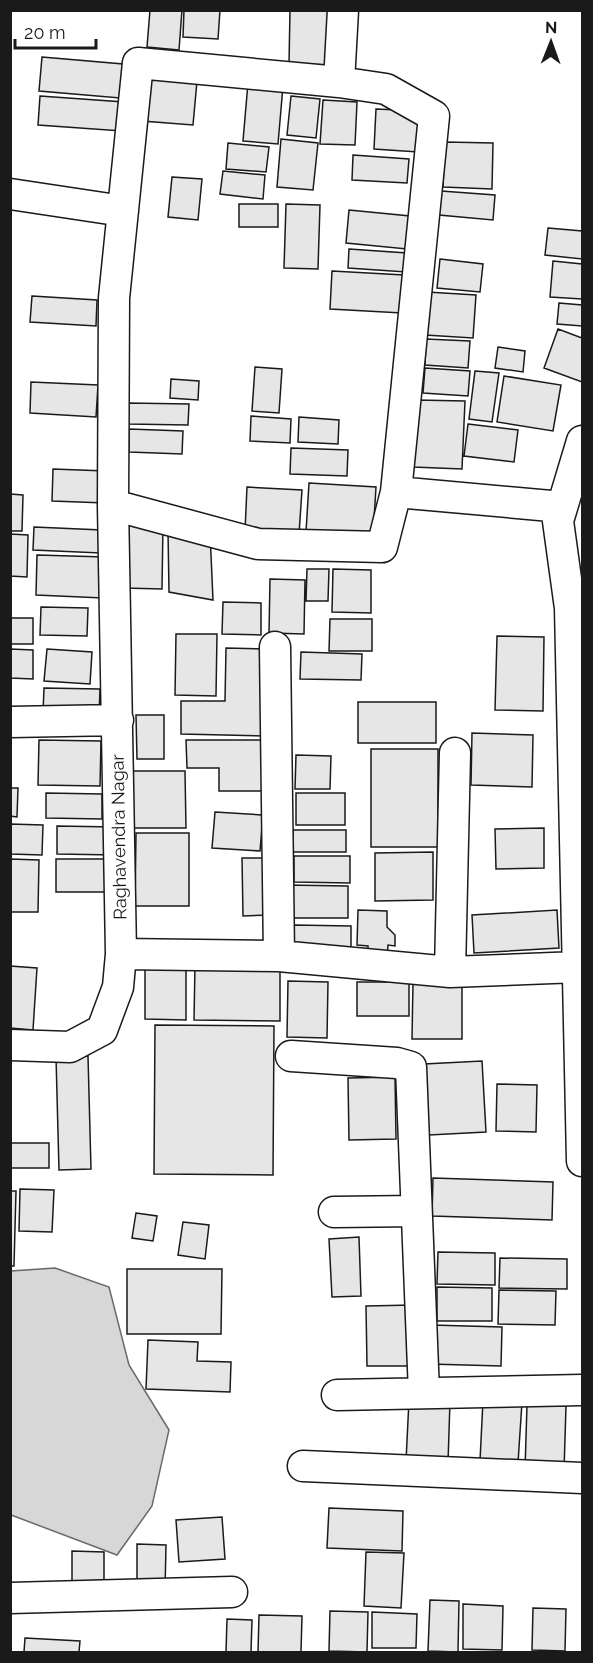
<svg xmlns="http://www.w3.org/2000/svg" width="593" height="1663" font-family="Raleway,sans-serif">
  <rect width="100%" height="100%" fill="#fff"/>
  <path fill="#d7d7d7" stroke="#6a6a6a" stroke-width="1.5" d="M55 1268 109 1287 129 1365 169 1430 152 1506 117 1555 11 1515V1271Z"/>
  <path fill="#e6e6e6" stroke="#1a1a1a" stroke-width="1.5" d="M150 10H182L179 50 147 47Z
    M184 10H220L218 39 183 37Z
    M290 10H338L336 65 289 64Z
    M42 57 123 64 120 98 39 91Z
    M145 77 197 81 193 125 142 121Z
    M248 83 283 86 278 144 243 141Z
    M40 96 124 102 122 131 38 125Z
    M291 96 320 99 316 138 287 135Z
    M323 100 357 102 355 145 320 144Z
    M376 109 421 111 418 152 374 149Z
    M281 139 318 143 313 190 277 187Z
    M445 142 493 143 492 189 443 187Z
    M228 143 269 147 266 172 226 169Z
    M353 155 409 159 407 183 352 180Z
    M223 171 265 175 263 199 220 194Z
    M172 177 202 179 198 220 168 217Z
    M441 191 495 195 493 220 439 215Z
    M239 204H278V227H239Z
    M286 204 320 205 318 269 284 268Z
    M349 210 410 216 407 249 346 243Z
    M548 228 582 231V259L545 255Z
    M349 249 407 253 406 272 348 268Z
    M440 259 483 264 480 292 437 288Z
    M553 261 582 264V299L550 297Z
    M332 271 404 275 402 313 330 309Z
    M427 292 476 295 473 338 425 335Z
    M32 296 97 300 96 326 30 322Z
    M559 303 582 305V326L557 324Z
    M558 329 582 338V382L544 368Z
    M426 339 470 341 468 368 425 365Z
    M498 347 525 351 523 372 495 368Z
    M255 367 282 369 279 413 252 411Z
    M425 368 470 371 468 396 423 393Z
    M475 371 499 373 492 422 469 419Z
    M504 376 561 385 553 431 497 422Z
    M171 379 199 381 198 400 170 398Z
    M31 382 98 385 96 417 30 413Z
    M416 400 465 401 462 469 413 467Z
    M128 403 189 404 188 425 128 424Z
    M251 416 291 419 290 443 250 441Z
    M299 417 339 420 338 444 298 442Z
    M468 424 518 430 514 462 464 456Z
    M129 429 183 431 182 454 129 452Z
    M291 448 348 450 347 476 290 474Z
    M53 469 106 471 105 503 52 501Z
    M309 483 376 487 373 536 306 532Z
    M247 487 302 490 299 534 245 531Z
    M10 494 23 495 22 531H10Z
    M125 523 163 524 162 589 124 588Z
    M34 527 102 530 101 553 33 550Z
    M168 531 210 532 213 600 169 592Z
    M10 534 28 535 27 577 10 576Z
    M37 555 105 557 103 598 36 595Z
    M307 569H329L328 601H306Z
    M333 569 371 570V613L332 612Z
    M270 579 305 580 304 634 269 633Z
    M223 602 261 603V635L222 634Z
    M41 607 88 608 87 636 40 635Z
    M10 618H33V644H10Z
    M330 619H372V651H329Z
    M176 634H217L216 696 175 695Z
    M497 636 544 637 543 711 495 710Z
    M226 648 266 649 264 736 181 734V701H225Z
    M10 649 33 650V679L10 678Z
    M47 649 92 652 90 684 44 681Z
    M301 652 362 654 361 680 300 679Z
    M44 688 100 689 99 715 43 713Z
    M358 702H436V743H358Z
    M136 715H164V759H137Z
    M472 733 533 735 532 787 471 785Z
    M39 740 101 741 100 786 38 785Z
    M186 740H267L268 791H219V768H187Z
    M371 749H438V847H371Z
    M296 755 331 756 330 789H295Z
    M127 771H185L186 828H127Z
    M10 788H18L17 817 10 816Z
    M46 793 102 794V819L46 818Z
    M296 793H345V825H296Z
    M215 812 263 815 260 851 212 848Z
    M10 824 43 825 42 855 10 854Z
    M57 826 115 827V855L57 854Z
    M544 828V868L496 869 495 829Z
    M293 830H346V852H293Z
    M136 833H189V906H135Z
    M433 852V900L375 901V853Z
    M294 856H350V883L294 882Z
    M242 858H269L271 915 243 916Z
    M10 859 39 860 38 912H10Z
    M56 859H110V892H56Z
    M285 885 348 886V918H285Z
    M358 910 387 911V927L395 935V946L388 945 387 959H368V946L357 945Z
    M557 910 559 948 474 953 472 915Z
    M294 925 351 926V949H294Z
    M145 963H186V1020L145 1019Z
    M195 965H280V1021L194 1020Z
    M10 966 37 968 33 1030 10 1028Z
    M288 981 328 982 327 1038 287 1037Z
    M357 982H409V1016H357Z
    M413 982H462V1039H412Z
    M155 1025 274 1026 273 1175 154 1174Z
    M88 1056 91 1169 59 1170 56 1057Z
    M482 1061 486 1132 429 1135 424 1064Z
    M395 1077 396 1139 349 1140 348 1078Z
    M497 1084 537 1085 536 1132 496 1131Z
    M10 1143H49V1168H10Z
    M433 1178 553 1182 552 1220 432 1216Z
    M20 1189 54 1190 52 1232 19 1231Z
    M10 1191H16L14 1266H10Z
    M136 1213 157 1216 153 1241 132 1238Z
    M183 1222 209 1225 205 1259 178 1255Z
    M359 1237 361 1296 332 1297 329 1239Z
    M438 1252 495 1253V1285L437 1284Z
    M500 1258 567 1259V1289L499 1288Z
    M127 1269H222L221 1334H127Z
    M437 1287 492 1288V1321H437Z
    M499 1290 556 1291 555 1325 498 1324Z
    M413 1305 414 1366H367L366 1306Z
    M431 1325 502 1327 501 1366 429 1364Z
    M148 1340 198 1342 197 1361 231 1362 230 1392 146 1389Z
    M409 1400 450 1401 448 1463 406 1461Z
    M483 1400 522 1402 518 1463 480 1461Z
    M527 1405 566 1406 564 1471 525 1470Z
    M329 1508 403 1511 402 1551 327 1548Z
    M222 1517 225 1559 179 1562 176 1520Z
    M137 1544 166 1545 165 1591 137 1590Z
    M72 1551 104 1552V1587H72Z
    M366 1552 404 1553 401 1608 364 1606Z
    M430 1600 459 1601 458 1652 428 1651Z
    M463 1604 503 1606 502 1650 463 1649Z
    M533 1608 566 1609 565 1651 532 1650Z
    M330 1611 368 1612 367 1652 329 1651Z
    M372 1612 417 1614 416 1648H372Z
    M259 1615 302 1616 301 1652H258Z
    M227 1619 252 1620 251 1652H226Z
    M25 1638 80 1641 79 1652H24Z"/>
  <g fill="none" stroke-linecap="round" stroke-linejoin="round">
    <defs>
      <path id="minor" d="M339 82 386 89 434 116 396 492
        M10 194 123 211
        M582 441 558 521 570 608 582 1161
        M113 505 114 298 138 63 339 82 343 10
        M275 647 279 956
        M10 722 118 720
        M121 954 113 505 258 544 382 547 396 492 562 507
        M450 972 455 753
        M10 1045 70 1047 102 1030 118 987 121 954 279 956 450 972 578 967
        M291 1056 397 1063 411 1067 424 1393
        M334 1212 416 1211
        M337 1395 582 1390
        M303 1466 582 1478
        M10 1598 232 1592"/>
    </defs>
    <use href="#minor" stroke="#1a1a1a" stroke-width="33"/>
    <use href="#minor" stroke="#fff" stroke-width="30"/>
  </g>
  <g text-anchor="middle" stroke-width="4.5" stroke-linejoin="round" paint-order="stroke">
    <g font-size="18" fill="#1a1a1a" stroke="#fff">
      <text transform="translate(119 837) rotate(-91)" y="6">Raghavendra Nagar</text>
    </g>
  </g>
  <rect width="593" height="1663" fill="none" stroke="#1a1a1a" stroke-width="24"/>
  <g transform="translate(551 42) rotate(1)" stroke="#ffffff" stroke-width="4.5" paint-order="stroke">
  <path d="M0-4.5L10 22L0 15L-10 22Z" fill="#1a1a1a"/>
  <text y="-9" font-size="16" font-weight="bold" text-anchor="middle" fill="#1a1a1a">N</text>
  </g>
  <path d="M15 39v9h81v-9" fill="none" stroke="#1a1a1a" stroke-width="3"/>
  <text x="24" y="39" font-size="18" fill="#1a1a1a" stroke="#ffffff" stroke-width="4.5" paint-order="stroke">20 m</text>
</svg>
